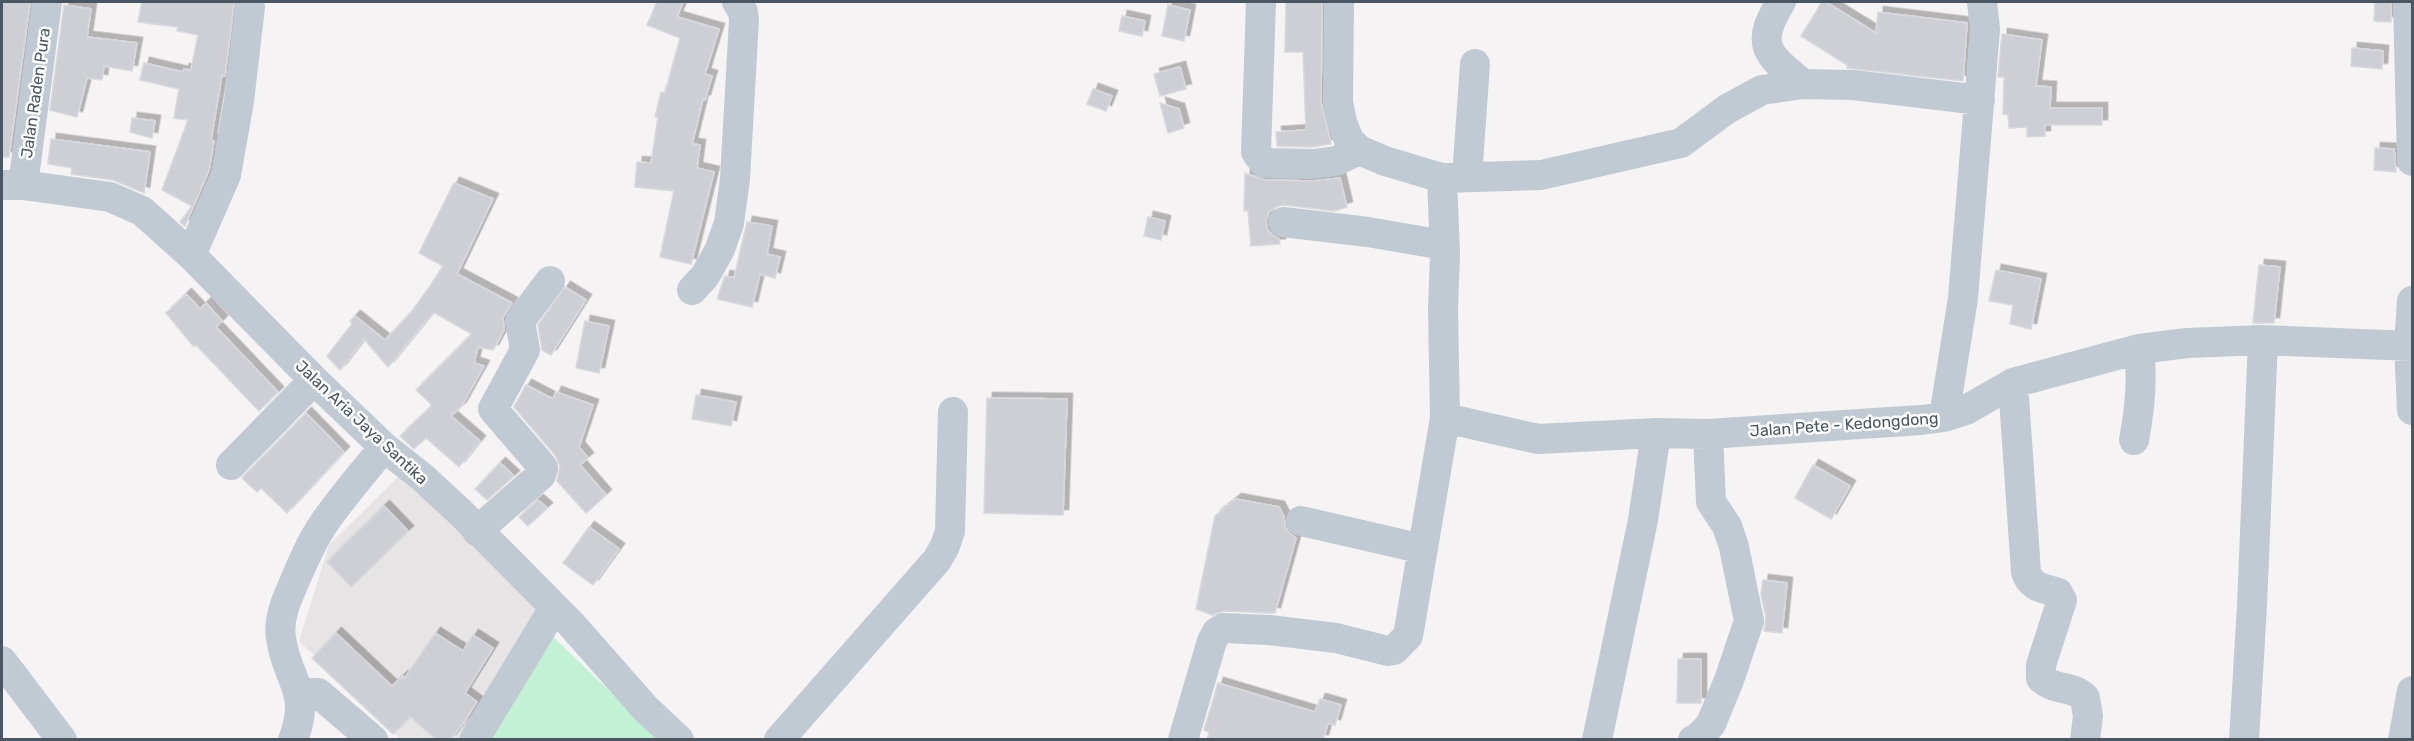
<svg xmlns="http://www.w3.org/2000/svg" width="2414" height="741" font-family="Rubik,sans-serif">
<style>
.education{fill:#e6e4e5}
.green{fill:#c3f1d5}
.building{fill:#cdcfd5;stroke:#d7d9de;stroke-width:1.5;filter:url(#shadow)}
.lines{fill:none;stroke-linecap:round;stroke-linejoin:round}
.minor{stroke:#c1cad2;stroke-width:30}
.labels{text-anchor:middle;stroke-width:5;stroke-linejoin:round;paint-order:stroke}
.street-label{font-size:16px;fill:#4a5661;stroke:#fff}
</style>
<defs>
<filter id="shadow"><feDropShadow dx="5.5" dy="-5.5" stdDeviation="0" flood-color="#0004"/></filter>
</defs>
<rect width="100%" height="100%" fill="#f5f3f3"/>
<path class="education" d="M406,469L544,604L457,739H400L299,641L329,545Z"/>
<path class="green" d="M542,626L659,739L467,740Z"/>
<path class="building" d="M2,2H30L9,157H2Z
M142,2H234L225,76L222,75L211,140L214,141L209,170L185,226L180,222L192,206L162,190L188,120L174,118L179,89L140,80L144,63L183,72L184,69L191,70L198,35L177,31L178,27L138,22Z
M657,2H683L677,17L719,29L705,74L712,76L705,100L703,99L692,144L700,145L697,168L714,172L691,264L660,257L674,191L635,187L637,162L651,163L658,117H655L661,92L665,93L680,38L647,25Z
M1286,2H1322L1321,102L1331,144L1312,147L1277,146L1276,132L1306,130L1303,52H1285Z
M1822,2H1826L1876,33L1878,12L1967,23L1963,81L1847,68V65L1801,36Z
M2375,2H2391V22L2374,21Z
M64,5L91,9L87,37L137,43L132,71L104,66L102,80L87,78L77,117L50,110Z
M1168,5L1190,10L1184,41L1162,36Z
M1122,16L1145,21L1142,36L1119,31Z
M2002,34L2042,40L2036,86L2051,87L2050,108H2102V125H2045V136L2027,137V127L2009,128L2008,115L2003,114L2004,77H1998Z
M2352,48L2383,51L2382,69L2351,66Z
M1180,67L1186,89L1160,96L1154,74Z
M1093,89L1112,96L1106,111L1087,104Z
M1160,103L1179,109L1184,128L1168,133Z
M132,118L155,121L152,138L130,132Z
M51,139L150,152L144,193L113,180L71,174L72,168L48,164Z
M2375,148L2394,149L2396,172L2374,170Z
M1245,173L1264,180L1313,181L1340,178L1347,207L1334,211L1285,205L1277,206L1269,212L1266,221L1267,229L1272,235L1279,239L1280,244L1251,246L1248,211H1244Z
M454,183L493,199L457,274L512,303L503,317L504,330L493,350L478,347L474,363L484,366L461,407L451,416L480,441L459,467L426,438L414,449L400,436L431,407V404L416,390L472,334L433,312L388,367L364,339L340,370L327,356L352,324L350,321L355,316L385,340L412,311L430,286L443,266L419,253Z
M1148,217L1165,221L1161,240L1144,236Z
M747,222L772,226L767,254L780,257L775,278L760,274L752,307L717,299L725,276L734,278Z
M2259,265L2280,267L2274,323H2253Z
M1996,270L2041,279L2031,329L2010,324L2013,305L1989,301Z
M565,287L586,300L551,355L542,350L538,325Z
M186,294L200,309L206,303L222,321L216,327L278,392L259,411L196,345L194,347L166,313Z
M585,321L609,326L599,373L576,368Z
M526,385L553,399L556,392L593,405L579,447L588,458L580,465L606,495L586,513L557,481L560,466L555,455L514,407Z
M696,395L736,402L731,426L692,419Z
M987,398L1067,399L1063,515L984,513Z
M306,413L344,452L287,513L261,488L257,492L242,478Z
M500,463L514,476L487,500L475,489Z
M1813,465L1850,486L1831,519L1795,498Z
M1236,499L1279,507L1284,517L1285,527L1289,533L1296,538L1275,613L1224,611L1212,615L1196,609L1215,516Z
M538,500L547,508L528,526L519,517Z
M384,506L408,531L351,587L327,562Z
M589,527L619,549L593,585L563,563Z
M1763,580L1787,583L1782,633L1764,631L1766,618L1761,594Z
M336,633L392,686L403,676L405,678L435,633L463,651L473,635L493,648L465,693L477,702L465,721L450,740H437L410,717L393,734L312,658Z
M1678,659H1701V703H1677Z
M1218,683L1315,712L1320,699L1341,705L1335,725L1328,723L1323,740H1207L1209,732L1204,730Z"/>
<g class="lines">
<path class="minor" d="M1261,2L1256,152L1264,163L1313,164L1336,161L1359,150
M1339,2L1338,102L1342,122L1349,140L1359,150L1385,161L1442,178L1541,175L1681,143L1727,109L1762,90L1803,84L1853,85L1980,100
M1781,2C1754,46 1767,54 1803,84
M2408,2L2412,161
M1467,177L1475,64
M2,185H23L110,197L142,211L191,255L314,380L384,447L422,477L461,513L571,624L645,708L679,740
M23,185L47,2
M1283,222L1368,232L1444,245
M191,255L226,175L239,101L250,7
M692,290L705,276L720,249L729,223L735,179L744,20L743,12L737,2
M2412,301L2409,346L2412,410
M2013,383L2026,572C2031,588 2044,588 2058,593L2062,600L2041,665V678C2053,691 2074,685 2085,698L2088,716L2085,740
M1944,417L1963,298L1985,29L1982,2
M1445,418L1538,439L1656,433L1708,434L1921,420L1944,417L1966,410L2013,383L2139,349L2187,343L2263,340L2412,346
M2134,440C2140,409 2143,381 2139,349
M231,465L314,380
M1301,521L1423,549
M477,531L541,475L543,468L541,465L493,409L525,350L520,321L550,281
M2,661L62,740
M300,693H318L373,740
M293,740C312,690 287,682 281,638C278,619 286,601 293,585C302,564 311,542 324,523C342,497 364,472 384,447
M474,740L554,608
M779,740L937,560L945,546L950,531L953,412
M1183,740L1212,641L1217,632L1223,628L1269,630L1336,638L1388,651L1394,650L1408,636L1445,418L1443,309L1445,254L1442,178
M1597,740L1643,520L1656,433
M1693,740L1697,739L1711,724L1729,680L1749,621L1734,547L1727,526L1711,502L1708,434
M2244,740L2252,606L2263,340
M2403,740L2412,691"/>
</g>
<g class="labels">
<g class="street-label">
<text transform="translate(35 93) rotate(-82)" y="6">Jalan Raden Pura</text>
<text transform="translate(362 422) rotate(43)" y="6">Jalan Aria Jaya Santika</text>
<text transform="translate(1844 424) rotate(-4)" y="6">Jalan Pete - Kedongdong</text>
</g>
</g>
<rect width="2414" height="741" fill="none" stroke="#4a5661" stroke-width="6"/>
</svg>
